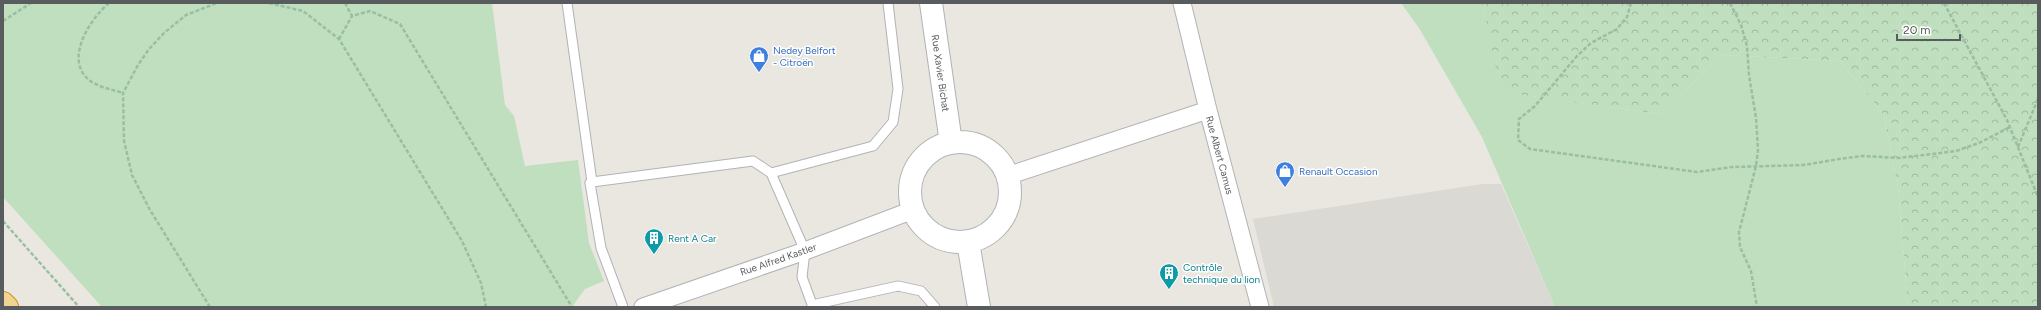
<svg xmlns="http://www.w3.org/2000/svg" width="2041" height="310" font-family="Figtree,sans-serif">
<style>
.industrial{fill:#dbd9d4}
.green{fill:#c0dfbf}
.forest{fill:url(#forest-crowns)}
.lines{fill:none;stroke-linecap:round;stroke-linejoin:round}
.service-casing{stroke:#b1b3b6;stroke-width:11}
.minor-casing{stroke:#b1b3b6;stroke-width:19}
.secondary-casing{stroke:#b0b3b6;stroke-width:24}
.motorway-casing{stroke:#d19119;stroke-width:24}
.path{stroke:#99bfa2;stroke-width:2.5;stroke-dasharray:4 2;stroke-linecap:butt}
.service{stroke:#fff;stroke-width:9}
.minor{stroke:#fff;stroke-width:17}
.secondary{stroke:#fff;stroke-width:22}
.motorway{stroke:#f0d491;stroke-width:22}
.labels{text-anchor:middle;stroke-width:3;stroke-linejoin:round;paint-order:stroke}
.shop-label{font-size:10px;fill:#366cbe;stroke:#fff;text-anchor:start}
.street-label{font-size:10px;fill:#595c5f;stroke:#fff}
.culture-label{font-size:10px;fill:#0d838f;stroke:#fff;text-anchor:start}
</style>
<defs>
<pattern id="forest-crowns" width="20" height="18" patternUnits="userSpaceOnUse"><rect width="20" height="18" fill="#c0dfbf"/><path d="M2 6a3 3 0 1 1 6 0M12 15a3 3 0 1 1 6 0" fill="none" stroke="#9fb89e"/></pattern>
</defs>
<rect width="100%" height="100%" fill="#eae7e0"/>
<path class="industrial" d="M1482,184H1501L1555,307H1274L1253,219Z"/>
<path class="green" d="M3,3H492L505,105L514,116L525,166L578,160L589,243L604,281L585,289L572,307H102L3,197Z
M1401,3H1482L1502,92L1660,114L1723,55L1840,61L1884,115L1898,188L1908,307H1555L1482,137L1419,28Z"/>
<path class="forest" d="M1482,3H2038V307H1908L1898,188L1884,115L1840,61L1723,55L1660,114L1501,92Z"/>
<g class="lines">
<defs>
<path id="service" d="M567,3L592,182L590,183L601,248L623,307
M771,173L805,251L802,277L813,307
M592,182L753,161L771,173L873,146L893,122L898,89L888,3
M812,305L898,286L921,291L935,307"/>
<path id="minor" d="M1182,3L1208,110L1260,307
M1007,176L1208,110
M643,307L805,251L913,210"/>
<path id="secondary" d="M931,3L951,143
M910 192a50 50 0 1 1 100 0a50 50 0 1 1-100 0Z
M968,242L979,307"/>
<path id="motorway" d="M3,303L7,307"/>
</defs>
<use href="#service" class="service-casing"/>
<use href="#minor" class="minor-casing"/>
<use href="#secondary" class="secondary-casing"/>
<use href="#motorway" class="motorway-casing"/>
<path class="path" d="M109,3C91,18 66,56 86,77C95,87 111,89 123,93
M269,3L303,11L339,39L462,241L481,283L486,307
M345,3L352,16L370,11L400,24L572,307
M1631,3L1627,17L1617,29L1591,43L1577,56L1535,106L1519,119L1518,140L1530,149L1697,172L1732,167L1804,165L1839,159L1863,156L1899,158L1956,151L1979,143L2010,127
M1730,3L1741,25L1747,46L1749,75L1756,118L1758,150L1756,166L1739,232L1740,247L1751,271L1757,307
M1944,3L2007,120L2038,197
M3,21L31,3
M339,39L352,16
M2018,147L2038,99
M3,221L79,307
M210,307L150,210L132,175L124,141L123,93L138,65L149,49L164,33L186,15L217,3"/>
<use href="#service" class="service"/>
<use href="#minor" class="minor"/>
<use href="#secondary" class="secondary"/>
<use href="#motorway" class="motorway"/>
</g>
<defs>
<symbol id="shop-pin" viewBox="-11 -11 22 30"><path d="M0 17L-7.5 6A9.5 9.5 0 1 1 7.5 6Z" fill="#3f7fe0" stroke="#fff"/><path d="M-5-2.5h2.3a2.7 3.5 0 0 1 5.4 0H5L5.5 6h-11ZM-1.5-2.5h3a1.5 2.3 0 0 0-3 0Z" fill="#fff"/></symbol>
<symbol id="building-pin" viewBox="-11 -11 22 30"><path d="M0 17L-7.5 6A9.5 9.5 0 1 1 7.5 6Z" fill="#0f9aa8" stroke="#fff"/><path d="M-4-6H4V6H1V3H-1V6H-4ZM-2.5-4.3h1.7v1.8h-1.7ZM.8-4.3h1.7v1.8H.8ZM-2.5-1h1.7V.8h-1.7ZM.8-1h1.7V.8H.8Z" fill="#fff"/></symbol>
</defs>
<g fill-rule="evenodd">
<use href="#shop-pin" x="748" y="45" width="22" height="30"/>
<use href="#shop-pin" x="1274" y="160" width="22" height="30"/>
<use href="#building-pin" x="643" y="227" width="22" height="30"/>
<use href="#building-pin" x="1158" y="262" width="22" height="30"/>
</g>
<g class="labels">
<g class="shop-label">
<text x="773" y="54">Nedey Belfort<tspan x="773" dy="12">- Citroën</tspan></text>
<text x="1299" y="175">Renault Occasion</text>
</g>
<g class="street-label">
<text transform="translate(941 73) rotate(82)" y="4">Rue Xavier Bichat</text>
<text transform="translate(1220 155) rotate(75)" y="4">Rue Albert Camus</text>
<text transform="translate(778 259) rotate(-19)" y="4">Rue Alfred Kastler</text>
</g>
<g class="culture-label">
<text x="668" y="242">Rent A Car</text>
<text x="1183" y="271">Contrôle<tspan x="1183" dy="12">technique du lion</tspan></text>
</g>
</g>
<rect width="2041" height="310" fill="none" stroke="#595c5f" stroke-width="8"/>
<path d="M1897 34v6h63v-6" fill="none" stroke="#595c5f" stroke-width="2"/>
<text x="1903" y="34" font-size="12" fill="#595c5f" stroke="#ffffff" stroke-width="3" paint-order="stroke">20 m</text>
</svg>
